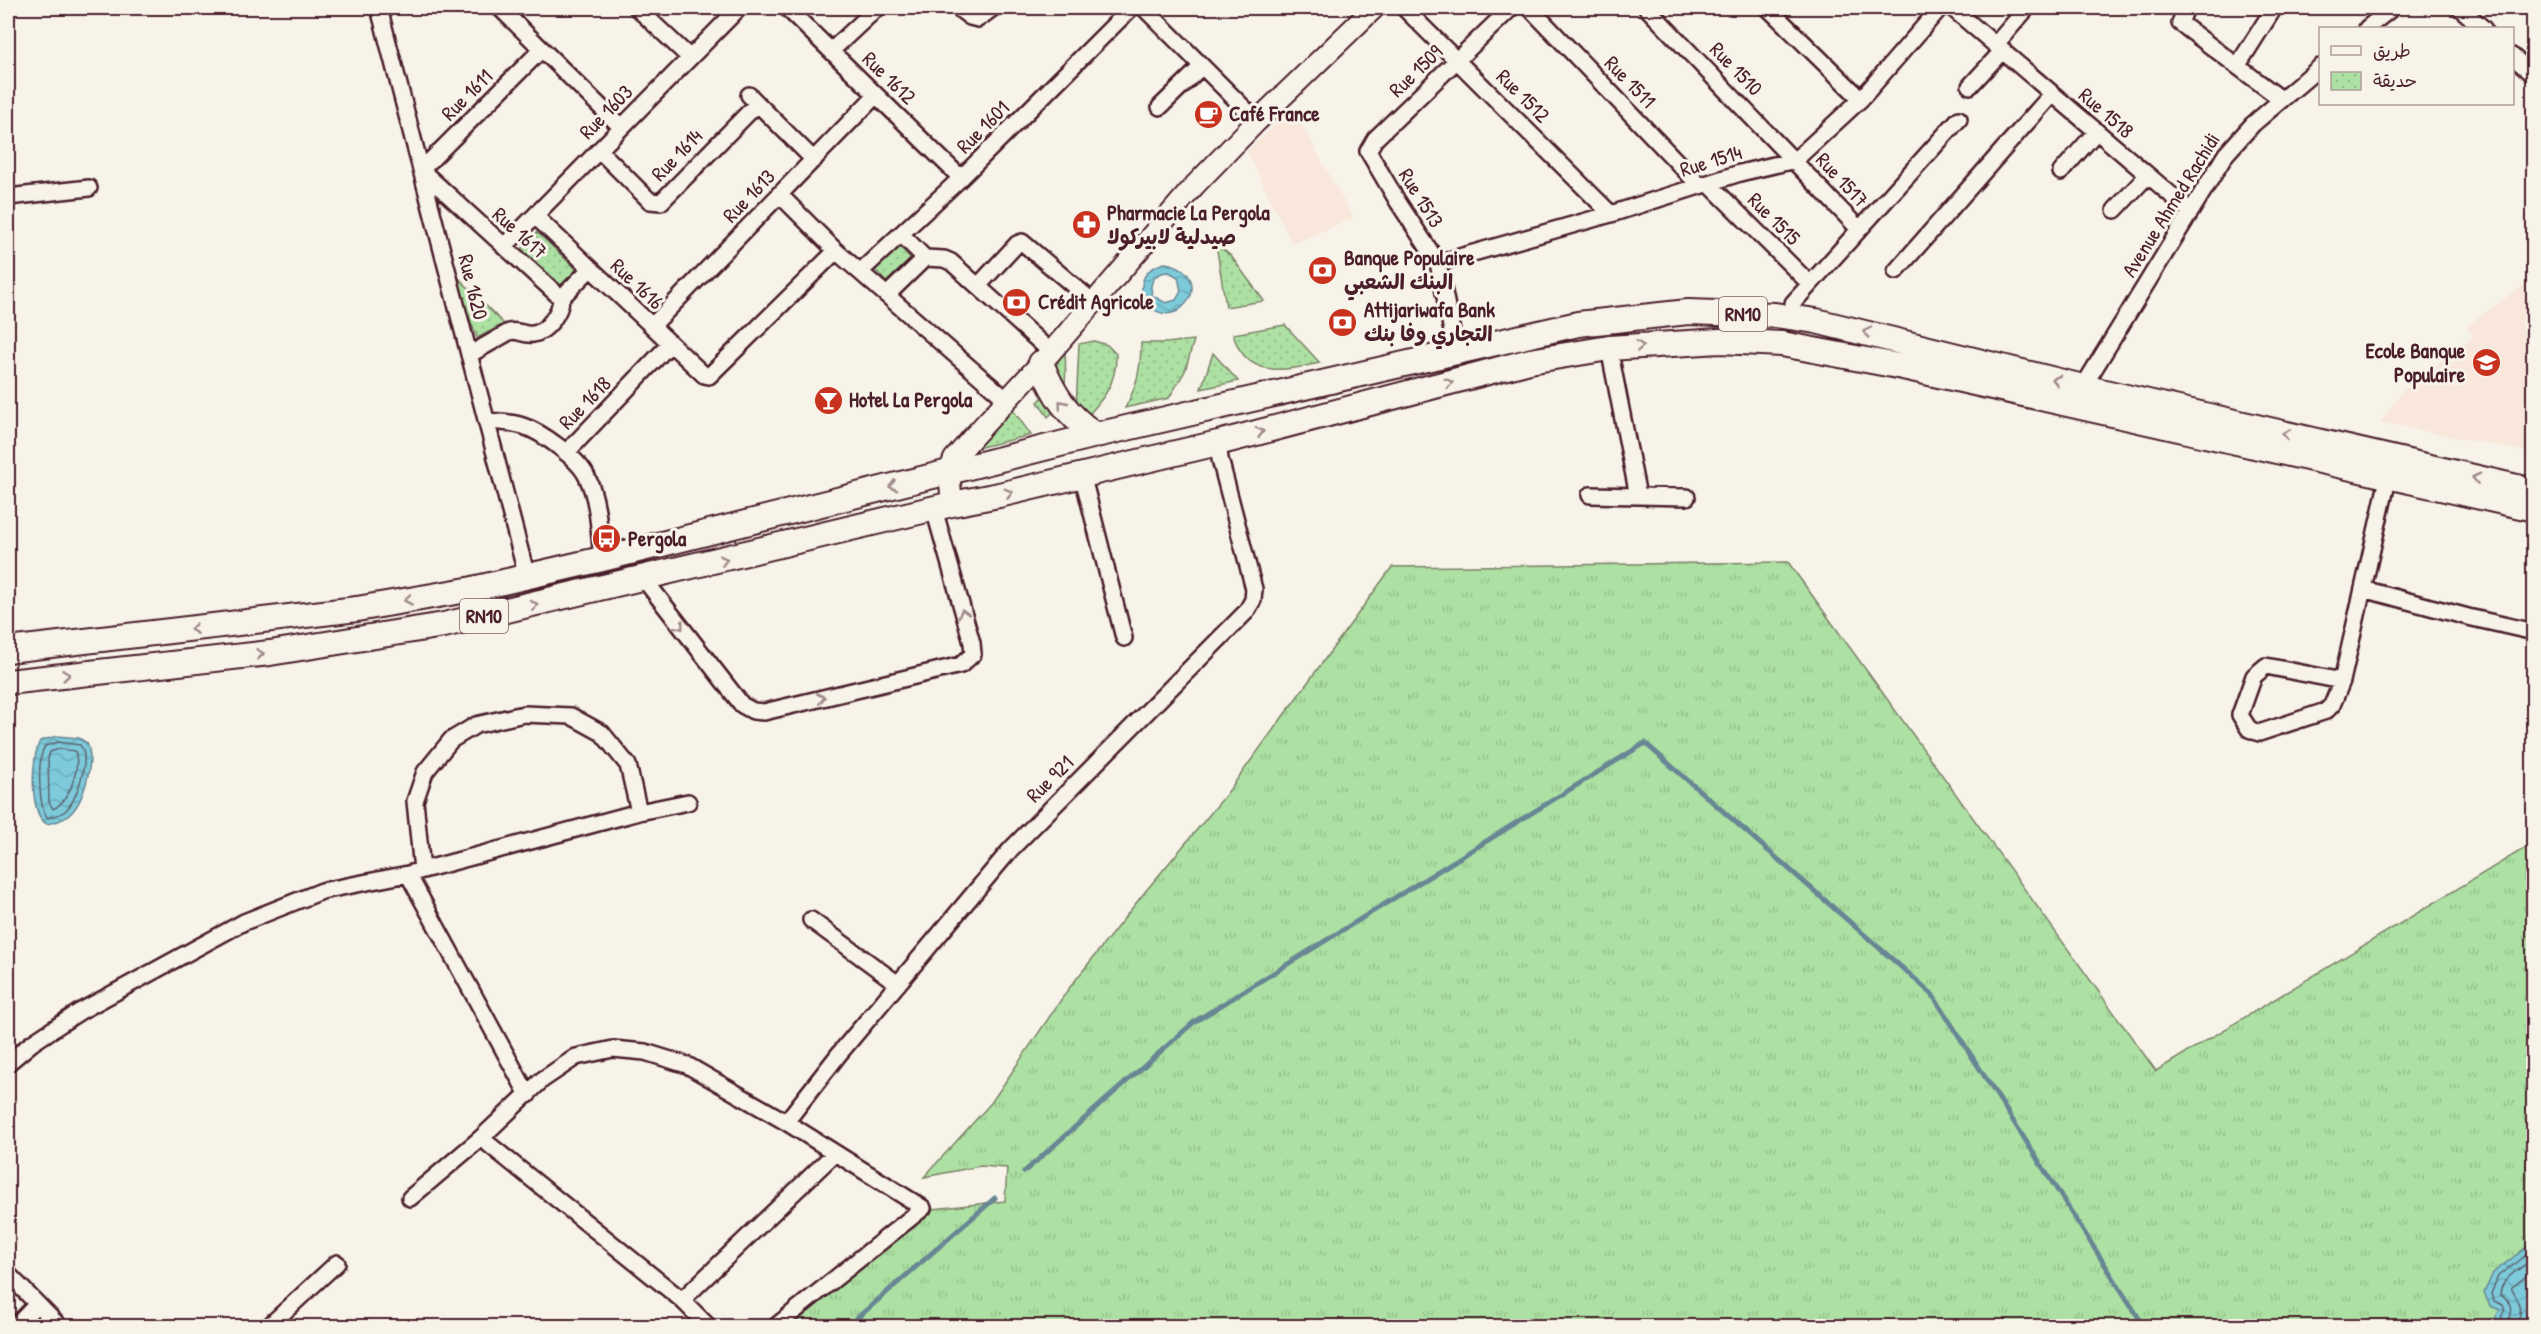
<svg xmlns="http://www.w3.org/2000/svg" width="2541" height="1334" font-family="'Patrick Hand','Playpen Sans Arabic',sans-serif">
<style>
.built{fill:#f8e7da}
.grass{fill:url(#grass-tufts);stroke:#7b8067;stroke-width:1.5}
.park{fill:url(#park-dots);stroke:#7b8067;stroke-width:1.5}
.water{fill:url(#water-waves);stroke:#688694;stroke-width:1.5;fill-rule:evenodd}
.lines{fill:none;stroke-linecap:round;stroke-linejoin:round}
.shore{stroke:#5e6371;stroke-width:1.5}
.stream{stroke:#688694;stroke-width:5}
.minor-casing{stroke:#4a1f2b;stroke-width:20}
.tertiary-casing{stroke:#4a1f2b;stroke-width:24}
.primary-casing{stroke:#4a1f2b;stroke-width:28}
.minor{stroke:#f7f3e8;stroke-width:15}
.tertiary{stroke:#f7f3e8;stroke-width:20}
.primary{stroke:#f7f3e8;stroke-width:24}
.oneway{stroke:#a0898a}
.labels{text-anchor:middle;stroke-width:6;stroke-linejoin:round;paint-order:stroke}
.shield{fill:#f7f3e8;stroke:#7e5f64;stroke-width:1.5}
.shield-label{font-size:20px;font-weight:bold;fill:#4a1f2b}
.street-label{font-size:21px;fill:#4a1f2b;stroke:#f7f3e8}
.poi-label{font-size:21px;font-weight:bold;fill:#4a1f2b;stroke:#f7f3e8;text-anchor:start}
</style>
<defs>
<pattern id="grass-tufts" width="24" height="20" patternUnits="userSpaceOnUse" patternTransform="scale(1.5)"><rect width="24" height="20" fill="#ace1a3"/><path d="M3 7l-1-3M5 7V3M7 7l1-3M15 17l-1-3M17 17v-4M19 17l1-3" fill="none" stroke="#96c18c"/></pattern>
<pattern id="park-dots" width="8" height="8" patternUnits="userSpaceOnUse" patternTransform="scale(1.5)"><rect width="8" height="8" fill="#ace1a3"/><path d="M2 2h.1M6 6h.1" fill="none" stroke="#96c18c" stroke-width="1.8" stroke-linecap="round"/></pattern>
<pattern id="water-waves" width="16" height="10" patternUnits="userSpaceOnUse" patternTransform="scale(1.5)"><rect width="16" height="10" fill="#7ccada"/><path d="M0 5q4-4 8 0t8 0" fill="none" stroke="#6dadbb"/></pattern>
</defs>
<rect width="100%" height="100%" fill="#f7f3e8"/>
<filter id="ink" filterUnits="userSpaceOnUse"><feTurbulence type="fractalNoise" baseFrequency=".0167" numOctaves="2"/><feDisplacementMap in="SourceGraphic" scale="12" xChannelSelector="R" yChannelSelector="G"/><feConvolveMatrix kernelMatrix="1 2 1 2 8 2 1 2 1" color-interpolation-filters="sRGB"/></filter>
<g filter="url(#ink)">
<path class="built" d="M1293,109L1353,218L1292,244L1247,151Z
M2533,278V453L2380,422L2403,391L2474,336L2466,327Z"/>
<path class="grass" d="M1788,562L2156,1071L2533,843V1326H777L871,1249L933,1209L1005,1201L1007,1168L980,1166L924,1177L991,1103L1067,991L1144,893L1225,796L1392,567Z"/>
<path class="park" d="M537,232L578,271L561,289L520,251Z
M896,243L911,259L886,282L872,266Z
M1216,244L1231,256L1264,301L1226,307Z
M452,271L504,324L477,338Z
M1285,325L1320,363C1283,371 1246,379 1233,334Z
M1194,340L1185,371L1169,398L1125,408C1137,386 1141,368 1141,343H1166Z
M1094,341L1107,345L1116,354C1117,385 1102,400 1082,422L1076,410L1079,344Z
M1065,344C1065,371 1071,398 1048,417L1038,402L1043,397Z
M1213,353L1238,381L1201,389Z
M1005,399L1031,435L952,454Z"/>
<path class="water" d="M1165,263C1182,265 1196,277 1191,295C1189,301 1184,306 1179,310C1148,328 1121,273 1165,263ZM1169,272L1178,277L1181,291L1176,300L1166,303L1153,296C1147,283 1155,272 1169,272Z
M57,736L79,738L87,743C95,762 84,802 69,815C63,821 55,822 47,824C29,815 31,757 40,741Z
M2533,1242V1326H2491L2500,1310L2490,1306L2484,1293L2493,1273Z"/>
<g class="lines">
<path class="shore" d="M58,742L80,745C91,758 77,801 65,811C60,815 54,816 48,818C38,808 37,758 45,746Z
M59,749L75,751C81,768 69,802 53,809L49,802L48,758L50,752Z
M2498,1326L2505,1311L2503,1305L2494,1301L2491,1294L2498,1276L2534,1249
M2506,1326C2513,1313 2516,1302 2500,1295C2500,1278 2521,1268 2534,1259
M2516,1326C2525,1309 2519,1302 2511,1288L2534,1270"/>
<path class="stream" d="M1024,1172L1194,1022L1645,743L1932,994L2144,1326
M848,1326L995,1198"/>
<defs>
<path id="minor" d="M379,8L527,577
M500,8L620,126
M637,8L689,57
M787,8L961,178
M958,8L970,17L978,19L993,8
M1144,8L1257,121
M1404,8L1611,214
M1530,8L1699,185
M1647,8L1859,229
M1768,8L1861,99
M1952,8L2190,211
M2186,8L2180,23L2281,99
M2460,8L2483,28
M2367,28L2392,8
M1996,44L2027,8
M831,51L877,8
M2512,56L2534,75
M2238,65L2274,8
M1970,86L2003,50
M749,95L814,160
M1160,107L1201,67
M599,150L650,201L661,202L757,104
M421,170L561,298
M421,170L542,49
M2061,172L2096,132
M1708,183L1810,284
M779,194L836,251L1007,400
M8,197L89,188
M2115,210L2147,176
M535,216L704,375L709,376L836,251
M901,234L925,258
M504,247L739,8
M1438,263L1611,214L1740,173L1795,160L1861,99L1940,8
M861,271L961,178L1131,8
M1896,271L2052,94
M978,286L1017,244L1022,242L1093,302
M887,295L925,258L944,259L951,262L1051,352
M561,298L590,269
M1793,303L1959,119
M652,326L876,95
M1609,348L1638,496
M1456,351L1438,263L1398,202L1368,151L1375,139L1511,8
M469,355L509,332C518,329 524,336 533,334C547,332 561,312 561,298
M2083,387L2226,154L2253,124L2320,67
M486,421C498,422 511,422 523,426C542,432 579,459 587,477C599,501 599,532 602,559
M566,453L670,344
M1082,474L1124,638
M1590,495L1687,497
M644,579L742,705L753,711L764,712L961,665L973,654L972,643L934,509
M2363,589L2468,617L2534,632
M2342,681L2266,666L2254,676L2240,715L2249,729L2259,733L2326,711L2332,705L2342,681L2390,470
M422,870L415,801L425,772L451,740L476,725L524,714L571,716L602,733L628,765L639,812
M408,874L528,1095
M811,920L898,984
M8,1063L32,1043L79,1012L244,922L322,891L408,874L639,812L688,802
M786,1122L839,1054L1011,849L1246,612L1253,600L1254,589L1220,459L1218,443
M481,1138L682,1300
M410,1198L481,1138L542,1080L576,1057L613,1049L645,1052L687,1065L786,1122L923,1208L776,1326
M8,1274L59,1326
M16,1326L37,1304
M269,1326L337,1263
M708,1326L682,1300L835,1153"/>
<path id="tertiary" d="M952,504L949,472L954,459L972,438L1051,352L1195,185L1257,121L1374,8"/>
<path id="primary" d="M1041,363C1054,396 1067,415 1096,435
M8,650L357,609L473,589L602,559L1096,435L1578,324L1688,312L1775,315L1816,321L2083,387L2534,491
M8,682L270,653L444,625L952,504L999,495L1218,443L1530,361L1609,348L1720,341L1782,344L1903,367L2534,509"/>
</defs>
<use href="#minor" class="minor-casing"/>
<use href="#tertiary" class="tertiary-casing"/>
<use href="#primary" class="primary-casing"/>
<use href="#minor" class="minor"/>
<use href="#tertiary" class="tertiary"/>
<use href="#primary" class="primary"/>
</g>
<defs><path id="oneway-chevron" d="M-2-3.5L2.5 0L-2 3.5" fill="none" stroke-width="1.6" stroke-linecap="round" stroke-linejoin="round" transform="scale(1.5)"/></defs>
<g class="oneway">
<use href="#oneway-chevron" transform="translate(1867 332) rotate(-168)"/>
<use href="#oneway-chevron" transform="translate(1640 346) rotate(-3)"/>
<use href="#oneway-chevron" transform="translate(2056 380) rotate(-166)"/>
<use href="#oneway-chevron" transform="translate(1449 383) rotate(-15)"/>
<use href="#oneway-chevron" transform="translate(1062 404) rotate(-129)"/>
<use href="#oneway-chevron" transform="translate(1260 432) rotate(-15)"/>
<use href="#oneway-chevron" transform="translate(2286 434) rotate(-167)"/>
<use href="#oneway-chevron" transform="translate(2476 478) rotate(-167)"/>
<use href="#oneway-chevron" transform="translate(893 486) rotate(166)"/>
<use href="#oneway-chevron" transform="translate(1009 493) rotate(-15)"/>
<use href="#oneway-chevron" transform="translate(724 560) rotate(-14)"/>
<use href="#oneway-chevron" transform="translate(408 600) rotate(170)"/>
<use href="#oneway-chevron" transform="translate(534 605) rotate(-13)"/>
<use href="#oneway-chevron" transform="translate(963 613) rotate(-106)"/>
<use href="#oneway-chevron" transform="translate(680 626) rotate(52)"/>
<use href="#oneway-chevron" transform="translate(194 629) rotate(173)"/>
<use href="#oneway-chevron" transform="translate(260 654) rotate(-6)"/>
<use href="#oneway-chevron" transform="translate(66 675) rotate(-7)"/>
<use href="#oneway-chevron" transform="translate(821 698) rotate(-13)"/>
</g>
</g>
<defs>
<symbol id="cafe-disc" viewBox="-11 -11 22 22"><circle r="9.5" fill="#c8321e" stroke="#f7f3e8"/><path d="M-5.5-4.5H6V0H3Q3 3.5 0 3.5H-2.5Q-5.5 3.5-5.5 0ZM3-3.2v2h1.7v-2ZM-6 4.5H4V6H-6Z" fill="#fff"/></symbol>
<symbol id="pharmacy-disc" viewBox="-11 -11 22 22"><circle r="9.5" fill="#c8321e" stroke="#f7f3e8"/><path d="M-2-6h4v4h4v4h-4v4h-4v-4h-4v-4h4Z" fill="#fff"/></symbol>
<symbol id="bank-disc" viewBox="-11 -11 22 22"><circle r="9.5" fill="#c8321e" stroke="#f7f3e8"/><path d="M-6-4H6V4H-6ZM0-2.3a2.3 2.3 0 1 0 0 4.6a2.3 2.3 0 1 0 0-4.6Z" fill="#fff"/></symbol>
<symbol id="school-disc" viewBox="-11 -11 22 22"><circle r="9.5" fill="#c8321e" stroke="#f7f3e8"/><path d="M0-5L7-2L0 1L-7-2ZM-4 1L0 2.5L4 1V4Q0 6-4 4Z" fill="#fff"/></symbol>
<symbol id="bar-disc" viewBox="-11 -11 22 22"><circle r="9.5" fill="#c8321e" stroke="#f7f3e8"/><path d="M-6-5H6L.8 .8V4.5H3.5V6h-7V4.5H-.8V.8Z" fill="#fff"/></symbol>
<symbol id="bus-disc" viewBox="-11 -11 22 22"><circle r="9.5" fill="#c8321e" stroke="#f7f3e8"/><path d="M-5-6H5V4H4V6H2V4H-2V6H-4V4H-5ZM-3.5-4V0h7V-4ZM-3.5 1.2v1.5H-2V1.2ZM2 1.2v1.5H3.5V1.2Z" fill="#fff"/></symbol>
</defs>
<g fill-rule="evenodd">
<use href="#cafe-disc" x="1192" y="98" width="33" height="33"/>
<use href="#pharmacy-disc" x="1070" y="208" width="33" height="33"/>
<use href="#bank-disc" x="1306" y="254" width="33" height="33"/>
<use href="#bank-disc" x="1000" y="286" width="33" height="33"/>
<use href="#bank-disc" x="1326" y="306" width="33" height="33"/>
<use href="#school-disc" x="2470" y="346" width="33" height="33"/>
<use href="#bar-disc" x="812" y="384" width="33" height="33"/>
<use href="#bus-disc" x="590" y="522" width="33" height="33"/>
</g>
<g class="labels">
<g class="shield">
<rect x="1719" y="297" width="48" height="34" rx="4.5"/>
<rect x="460" y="599" width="48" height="34" rx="4.5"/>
</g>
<g class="shield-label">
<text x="1743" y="321">RN10</text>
<text x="484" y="623">RN10</text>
</g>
<g class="street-label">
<text transform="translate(1736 69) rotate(46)" y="7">Rue 1510</text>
<text transform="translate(1416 71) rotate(-44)" y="7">Rue 1509</text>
<text transform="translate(889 78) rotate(44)" y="7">Rue 1612</text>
<text transform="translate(1630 82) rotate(46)" y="7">Rue 1511</text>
<text transform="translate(467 95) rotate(-45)" y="7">Rue 1611</text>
<text transform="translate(1523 96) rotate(45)" y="7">Rue 1512</text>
<text transform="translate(606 112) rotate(-46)" y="7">Rue 1603</text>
<text transform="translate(2106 113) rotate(41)" y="7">Rue 1518</text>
<text transform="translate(983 127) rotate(-45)" y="7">Rue 1601</text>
<text transform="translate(677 155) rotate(-46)" y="7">Rue 1614</text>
<text transform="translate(1711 161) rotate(-17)" y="7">Rue 1514</text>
<text transform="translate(1842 180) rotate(47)" y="7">Rue 1517</text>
<text transform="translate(749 196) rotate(-46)" y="7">Rue 1613</text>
<text transform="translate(1421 198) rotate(58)" y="7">Rue 1513</text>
<text transform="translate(2171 205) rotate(-58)" y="7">Avenue Ahmed Rachidi</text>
<text transform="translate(1774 219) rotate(45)" y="7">Rue 1515</text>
<text transform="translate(520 233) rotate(42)" y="7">Rue 1617</text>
<text transform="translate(637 284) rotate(43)" y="7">Rue 1616</text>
<text transform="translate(473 287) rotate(76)" y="7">Rue 1620</text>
<text transform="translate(585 403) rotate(-46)" y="7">Rue 1618</text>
<text transform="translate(1050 779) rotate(-45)" y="7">Rue 921</text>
</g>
<g class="poi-label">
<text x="1229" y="121">Café France</text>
<text x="1107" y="220">Pharmacie La Pergola<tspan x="1107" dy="24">صيدلية لابيركولا</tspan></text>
<text x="1344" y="265">Banque Populaire<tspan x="1344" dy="24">البنك الشعبي</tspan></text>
<text x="1038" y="309">Crédit Agricole</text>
<text x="1364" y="317">Attijariwafa Bank<tspan x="1364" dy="24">التجاري وفا بنك</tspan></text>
<text x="2465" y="358" text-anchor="end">Ecole Banque<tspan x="2465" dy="24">Populaire</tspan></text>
<text x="849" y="407">Hotel La Pergola</text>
<text x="628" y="546">Pergola</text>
</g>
</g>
<rect width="2541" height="1334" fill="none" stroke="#f7f3e8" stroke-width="30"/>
<rect x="15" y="15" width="2511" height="1304" fill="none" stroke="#4a1f2b" stroke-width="2" filter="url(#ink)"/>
<rect x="2319" y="27" width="195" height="78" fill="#f7f3e8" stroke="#b29e9c" stroke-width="1.5"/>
<rect x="2331" y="46" width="30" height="9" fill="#f7f3e8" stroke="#b29e9c" stroke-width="1.5"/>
<text x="2373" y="57" font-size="18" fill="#4a1f2b">طريق</text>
<rect x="2331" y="72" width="30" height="18" fill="url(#park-dots)" stroke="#b29e9c" stroke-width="1.5"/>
<text x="2373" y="87" font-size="18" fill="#4a1f2b">حديقة</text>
</svg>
